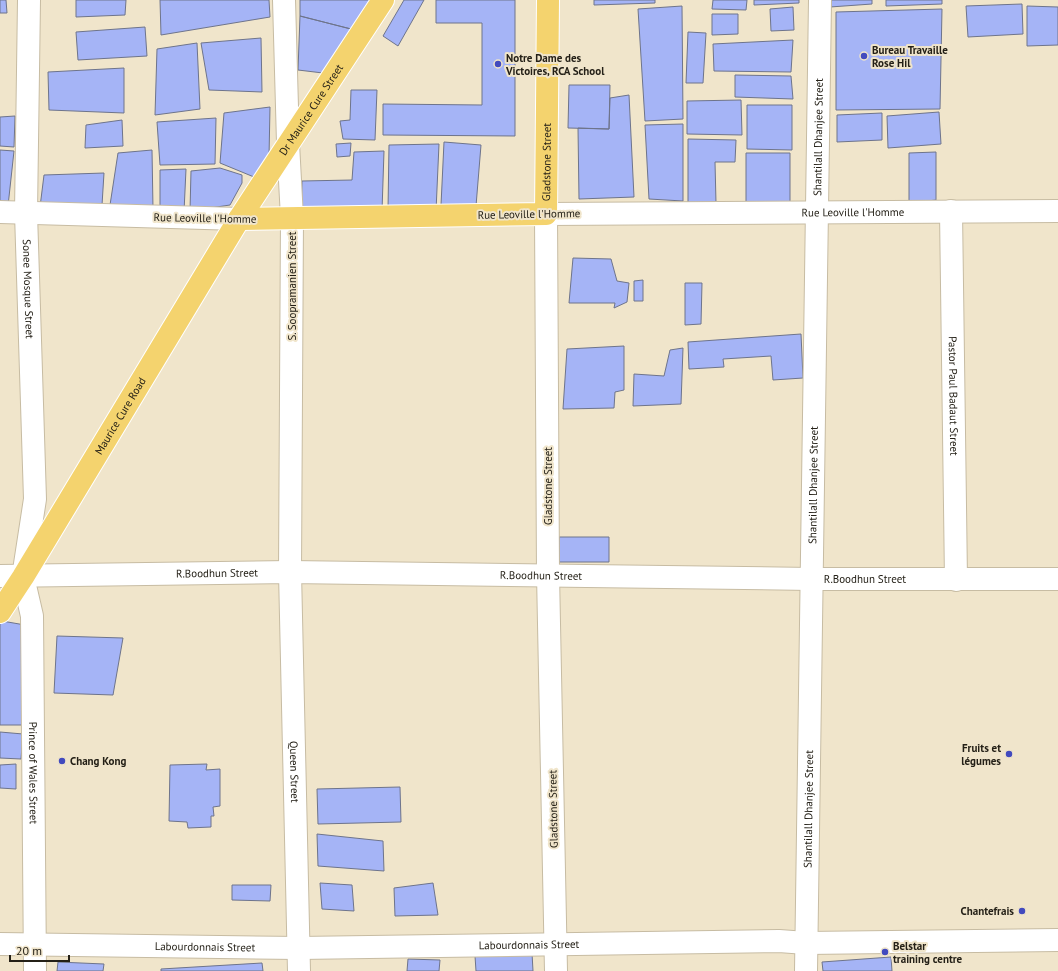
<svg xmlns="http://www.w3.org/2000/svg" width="1058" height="971" font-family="'PT Sans',sans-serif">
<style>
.building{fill:#a5b4f6;stroke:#6e748b}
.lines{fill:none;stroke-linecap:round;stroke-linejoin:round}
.minor-casing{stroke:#c7bca3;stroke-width:24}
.major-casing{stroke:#fff;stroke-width:24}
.minor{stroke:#fff;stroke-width:22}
.major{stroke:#f4d36e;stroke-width:22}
.poi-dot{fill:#424abe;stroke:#f0e5cb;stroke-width:1.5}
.labels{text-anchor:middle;stroke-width:4;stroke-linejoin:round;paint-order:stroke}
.poi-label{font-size:11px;font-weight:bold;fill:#242017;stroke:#f0e5cb;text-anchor:start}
.street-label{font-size:11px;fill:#242017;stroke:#f0e5cb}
</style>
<rect width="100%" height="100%" fill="#f0e5cb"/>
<path class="building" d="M0,0H6L7,13H0Z
M76,0H126L125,15L76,17Z
M160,0H269L270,17L161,35Z
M300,0H371L351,29L300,16Z
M404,0H424L398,46L383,36Z
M436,0H515V136L383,135V104L482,105V23H436Z
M594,0H655V3L594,5Z
M713,0H747L746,10L712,9Z
M754,0H799V3L754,5Z
M830,0H872V4L830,7Z
M886,0H942V4L886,6Z
M1022,4L1023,34L968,37L966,6Z
M682,6L683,119L645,121L638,9Z
M1027,6L1058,7V45L1027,46Z
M793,7L794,30L771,31L770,9Z
M942,9L940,109L836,110V12Z
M712,14H738V34L712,35Z
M300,16L351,29L323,73L298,70Z
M145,27L147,56L78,60L76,32Z
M688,32L706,33L703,83H686Z
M261,38L262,92L209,90L201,43Z
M793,40L791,72L714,71L713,44Z
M197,43L200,109L155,115L157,49Z
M124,68V113L49,110L48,72Z
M735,75L791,76L793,99L735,97Z
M569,85H610L609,129L568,128Z
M351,90H377L375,140L343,139L340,121L350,120Z
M629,95L634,197L579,199L578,128L609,129L610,98Z
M741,100L742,135L687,134V101Z
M747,105H792V150L747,149Z
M270,107L269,157L254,177L220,163L224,113Z
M939,112L941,144L888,148L887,116Z
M882,113V140L837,142V115Z
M15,116L14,147L0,146V117Z
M216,118L215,164L160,165L157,122Z
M122,120L123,146L85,148L86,125Z
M683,124V201L649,199L645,125Z
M688,139L736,140L735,162H715L716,203H688Z
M444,142L481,145L476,206L441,205Z
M351,143L350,156L337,157L336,144Z
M439,144L436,211L388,210L389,145Z
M0,150L14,151L8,206H0Z
M152,150L153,209L110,205L118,153Z
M384,151L382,211L301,215L302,181L352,180L354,152Z
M936,152V200L909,203V153Z
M746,153H790V203H746Z
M220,168L242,175V183L230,205L190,211L191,171Z
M186,169L184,212L160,211V170Z
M104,173L102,205L40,207L44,175Z
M573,258L611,259L617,281L629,283L627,302L614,308L615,303H569Z
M643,280V301H634V281Z
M685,283H702L701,324L685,325Z
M801,334L803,378L773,380L771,356L723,359L724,367L689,369L688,342Z
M624,346V390L615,392L614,408L563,409L567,349Z
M683,348L681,404L633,406L634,374L664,376L670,350Z
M559,537H609V562H559Z
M2,621L25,625L24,725H0V624Z
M57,636L123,638L113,695L54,693Z
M0,732L23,734L21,759L0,758Z
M16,764V789L0,788V765Z
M207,764L206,770L220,769V806L213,807L214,816H211V827L188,828L187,822L169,821L170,765Z
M400,787L401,822L318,824L317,789Z
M317,834L383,841L384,871L318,866Z
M320,883L352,885L354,911L322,909Z
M433,883L438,915L395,916L394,888Z
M232,885H271L270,901L232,900Z
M532,953L533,971H476L475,956Z
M891,957L892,971H823L822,962Z
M408,959L440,960L439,971H407Z
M58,962L104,964L103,971H57Z
M262,963L263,971H161V969Z"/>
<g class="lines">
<defs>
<g id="minor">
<path id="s1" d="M29,0L26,213L35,499L23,577L32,616L35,971"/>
<path id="s2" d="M284,0L288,143L292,218L290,572L299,971"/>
<path id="s3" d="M951,211L956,580"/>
<path d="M0,212L239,219"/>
<path id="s4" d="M0,576L290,572L811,579H1058"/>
<path id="s5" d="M0,944L299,948L779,941L806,943L1058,940"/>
<path id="s6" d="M556,971L548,574L546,214L1058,211"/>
<path id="s7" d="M806,971L820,0"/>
</g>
<g id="major">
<path id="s8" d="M239,219L546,214L548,0"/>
<path id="s9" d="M0,612L23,577L239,219L383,0"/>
</g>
</defs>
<use href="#minor" class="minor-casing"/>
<use href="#major" class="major-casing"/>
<use href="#minor" class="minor"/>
<use href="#major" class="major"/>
</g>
<g class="poi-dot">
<circle cx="864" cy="56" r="4"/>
<circle cx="498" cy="64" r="4"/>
<circle cx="1009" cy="754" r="4"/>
<circle cx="62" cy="761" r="4"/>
<circle cx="1022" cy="911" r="4"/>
<circle cx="885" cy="952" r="4"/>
</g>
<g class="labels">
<g class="poi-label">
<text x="872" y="54">Bureau Travaille<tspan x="872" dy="13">Rose Hil</tspan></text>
<text x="506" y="62">Notre Dame des<tspan x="506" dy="13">Victoires, RCA School</tspan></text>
<text x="1001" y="752" text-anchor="end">Fruits et<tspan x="1001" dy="13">légumes</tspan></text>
<text x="70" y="765">Chang Kong</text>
<text x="1014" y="915" text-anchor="end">Chantefrais</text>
<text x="893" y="950">Belstar<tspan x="893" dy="13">training centre</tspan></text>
</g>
<g class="street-label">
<text dy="4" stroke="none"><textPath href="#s9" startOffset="591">Dr Maurice Cure Street</textPath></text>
<text dy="4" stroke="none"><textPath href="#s7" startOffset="834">Shantilall Dhanjee Street</textPath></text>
<text dy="4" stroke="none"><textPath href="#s8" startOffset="359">Gladstone Street</textPath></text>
<text dy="4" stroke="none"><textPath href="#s6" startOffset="1064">Rue Leoville l'Homme</textPath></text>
<text transform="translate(529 214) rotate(-1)" y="4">Rue Leoville l'Homme</text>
<text transform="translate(205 218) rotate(1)" y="4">Rue Leoville l'Homme</text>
<text transform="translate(292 286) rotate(-90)" y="4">S. Soopramanien Street</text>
<text dy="4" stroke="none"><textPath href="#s1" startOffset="289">Sonee Mosque Street</textPath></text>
<text dy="4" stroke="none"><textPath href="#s3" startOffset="185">Pastor Paul Badaut Street</textPath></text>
<text dy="4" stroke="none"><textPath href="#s9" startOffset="230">Maurice Cure Road</textPath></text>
<text dy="4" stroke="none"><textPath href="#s7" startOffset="486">Shantilall Dhanjee Street</textPath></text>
<text transform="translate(548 486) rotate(-90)" y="4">Gladstone Street</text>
<text dy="4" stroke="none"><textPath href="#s4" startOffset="217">R.Boodhun Street</textPath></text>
<text dy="4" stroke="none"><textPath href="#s4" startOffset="541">R.Boodhun Street</textPath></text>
<text dy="4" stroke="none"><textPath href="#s4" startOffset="865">R.Boodhun Street</textPath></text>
<text dy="4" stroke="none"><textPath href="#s2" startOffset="772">Queen Street</textPath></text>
<text dy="4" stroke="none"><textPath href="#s1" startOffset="775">Prince of Wales Street</textPath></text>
<text transform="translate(553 809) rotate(-91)" y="4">Gladstone Street</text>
<text dy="4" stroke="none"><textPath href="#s7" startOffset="162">Shantilall Dhanjee Street</textPath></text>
<text dy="4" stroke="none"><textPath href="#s5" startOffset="529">Labourdonnais Street</textPath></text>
<text dy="4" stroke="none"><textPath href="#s5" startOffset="205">Labourdonnais Street</textPath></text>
</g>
</g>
<path d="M10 955v6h59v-6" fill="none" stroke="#242017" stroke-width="2"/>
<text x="16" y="955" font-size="12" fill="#242017" stroke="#f0e5cb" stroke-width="3" paint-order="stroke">20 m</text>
</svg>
